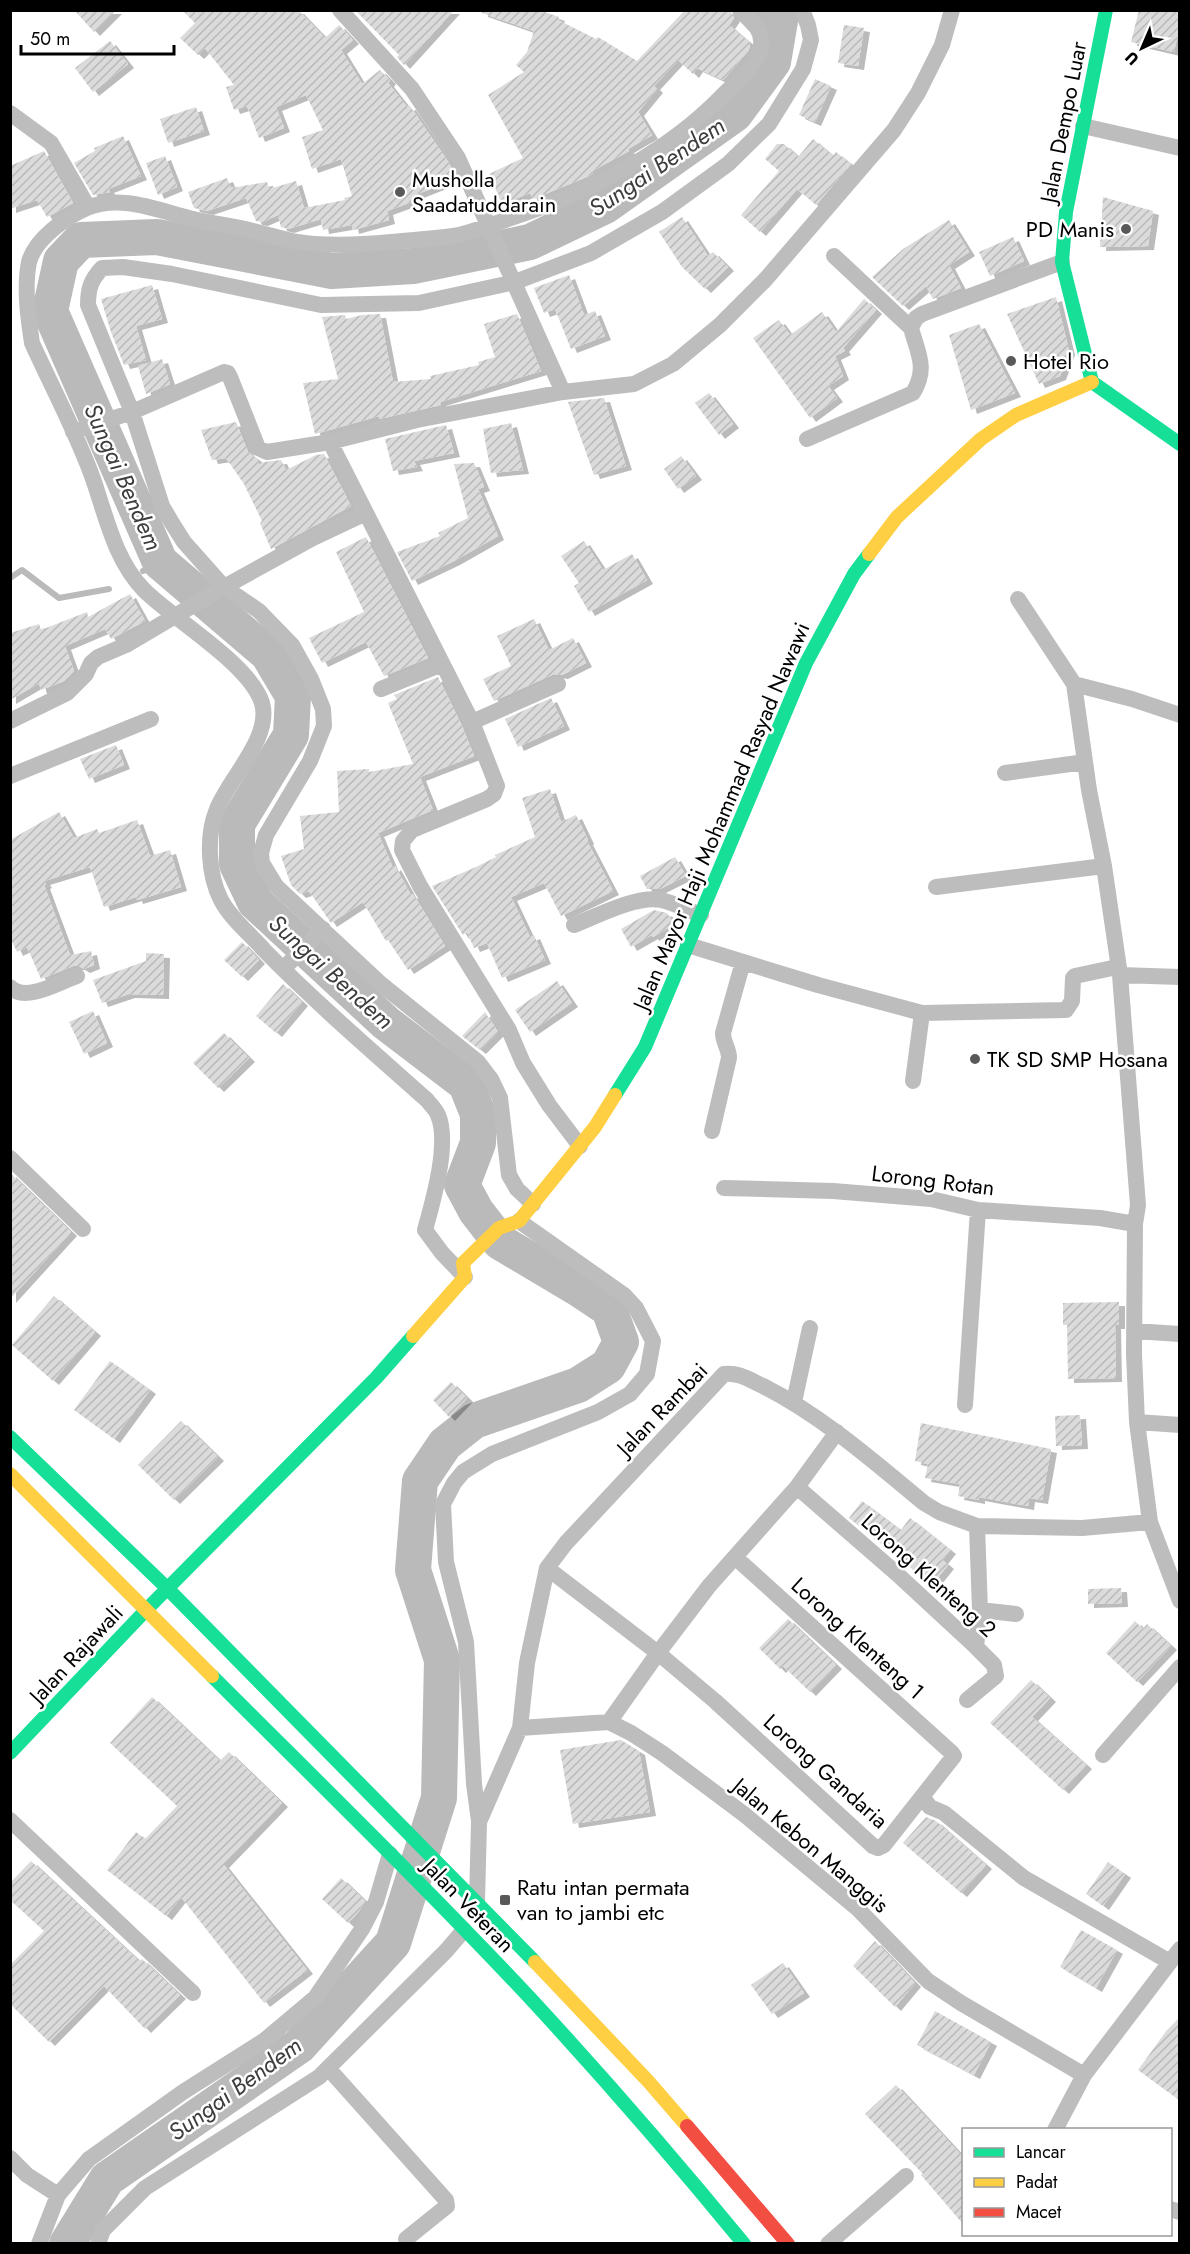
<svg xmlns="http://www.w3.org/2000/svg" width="1190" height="2254" font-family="Jost,sans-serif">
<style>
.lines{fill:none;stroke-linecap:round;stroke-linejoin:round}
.stream{stroke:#bababa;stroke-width:6}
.river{stroke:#bababa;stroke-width:36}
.building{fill:url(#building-hatch);filter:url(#shadow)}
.street{stroke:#bdbdbd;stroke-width:16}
.fast{stroke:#16e098;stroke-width:14}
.slow{stroke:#ffcf43;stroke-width:14}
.jam{stroke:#f24e42;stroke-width:14}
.poi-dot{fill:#595959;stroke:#fff;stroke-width:2}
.labels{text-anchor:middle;stroke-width:5;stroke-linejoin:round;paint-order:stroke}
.street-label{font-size:22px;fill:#000;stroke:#fff}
.poi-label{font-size:22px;fill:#000;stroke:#fff;text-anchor:start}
.water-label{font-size:24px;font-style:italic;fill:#3d3d3d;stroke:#fff}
</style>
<defs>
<pattern id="building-hatch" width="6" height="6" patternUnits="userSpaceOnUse" patternTransform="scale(1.5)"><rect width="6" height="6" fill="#dbdbdb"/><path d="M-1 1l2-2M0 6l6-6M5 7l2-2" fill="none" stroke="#bababa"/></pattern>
<filter id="shadow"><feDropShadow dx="6" dy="4" stdDeviation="0" flood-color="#0004"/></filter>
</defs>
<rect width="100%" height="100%" fill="#fff"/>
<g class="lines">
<path class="stream" d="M143,571L160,562
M10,578L22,570L59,598L109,589"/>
<path class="river" d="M67,2244L107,2179L299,2046L393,1943L439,1798L442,1660L413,1570L420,1481L445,1444L474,1421L578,1385L608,1366L621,1342L609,1309L579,1289L500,1242L476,1211L462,1185L478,1143V1114L466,1084L386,1023L255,902L237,864V824L291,735L293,696L268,654L160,562L50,311L61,261L81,240L157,237L332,271L413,266L530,242L605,206L735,114L773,62L780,21L770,10"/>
</g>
<path class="building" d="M74,10H116L94,32Z
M182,10H298L325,38L339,25L353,40L341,50L362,84L380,70L390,80L388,83L407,107L410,106L449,163L456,179L415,195L417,200L387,211L389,220L353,230L352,225L323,230L321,219L288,229L281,227L278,215L262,222L256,221L246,198L207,211L194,208L188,192L227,178L231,188L267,182L269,189L296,181L304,208L345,200L344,198L352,196L341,159L312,169L302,137L323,130L306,95L276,107L284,128L259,138L247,106L234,110L226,87L234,85L205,48L198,55L180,38L195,23Z
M355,10H454L404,65L397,57L399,55Z
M482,10H539L559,17L558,20L596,39L598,37L637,61L685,10H730L734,18L729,25L750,43V46L748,51L723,80L697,68L693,74L678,60L654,86L657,89L638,112L652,135L628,149L629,151L592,171L593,173L589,176L533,199L530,193L502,204L489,174L523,158L488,95L524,72L516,65L527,52L534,31L482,13Z
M1139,10H1179V28L1174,52L1131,42Z
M844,25L864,28L858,66L838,63Z
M110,41L128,64L93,92L75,68Z
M815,79L831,86L815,122L799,115Z
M196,107L204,131L168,143L160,119Z
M123,136L141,176L108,189L110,192L93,195L74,163L95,151L94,148Z
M813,139L833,156L836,152L851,164L816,205L797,189L760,232L741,215L779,171L765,159L777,144H784L798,157Z
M44,151L73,203L47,217L37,200L10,209V166Z
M165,156L177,187L158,195L146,163Z
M1103,197L1153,211L1148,246L1100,247Z
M682,217L708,256L713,252L728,267L705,289L682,267L659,232Z
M949,220L969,252L949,265L961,288L933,299L926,286L903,306L872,277L903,249Z
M1013,237L1024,261L990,276L979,252Z
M569,275L584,315L595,311L605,336L571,349L555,309L544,313L534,288Z
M152,285L162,319L136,326L146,360L124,365L111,332L101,299Z
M1056,297L1069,351L1060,376L1039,384L1007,314Z
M864,299L876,310L843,348L845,351L835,356L843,376L828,386L837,398L810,418L753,338L779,320L790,335L822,312L836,332Z
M380,314L393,382L431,379L430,376L479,365L478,362L495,357L484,324L517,314L541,371L440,402L441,405L379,419V416L315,434L303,383L338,379L322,317L345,315L346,319L362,315Z
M979,324L1015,393L971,410L949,335Z
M162,359L170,384L146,394L138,366Z
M709,393L733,424L719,435L695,403Z
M604,398L626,466L594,475L568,402Z
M236,422L248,452L257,459L259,465L264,462L281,460L286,470L316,455L324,454L351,506L271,549L260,523L262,521L244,484L226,458L212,460L201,430Z
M511,423L523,470L491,473L483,429Z
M446,425L454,453L414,461L417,467L393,471L385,439Z
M681,456L696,476L678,489L664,469Z
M474,463L484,487L478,489L498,536L454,561L412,581L397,552L440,536L438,533L468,518L454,464Z
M366,537L428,658L384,676L366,642L322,663L309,638L364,612L336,552Z
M584,541L603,570L632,554L647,580L589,612L574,586L579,583L561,556Z
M130,594L145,621L111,639L105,629L65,646L74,671L64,681L41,690L39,683L10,700V633L39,624L41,630L87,612L88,617Z
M534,619L549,650L573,638L586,663L562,675L554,674L494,701L483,679L511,666L497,636Z
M438,677L462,726L474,756L420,777L433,810L378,833L393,868L395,866L411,895L413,894L445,946L408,970L388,940L386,941L363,902L331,923L309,891L300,894L291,885L281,856L304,849L300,816L339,812L337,771L369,769V772L413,764L388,703L397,699L394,695Z
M551,698L564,726L518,747L505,719Z
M116,745L124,765L89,779L80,759Z
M550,789L561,822L576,815L588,840L587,841L613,891L561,916L544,883L511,897L530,937L534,935L545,960L502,978L487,943L474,948L467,932L463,935L432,886L476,867L496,857L495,855L535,837L522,798Z
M59,812L74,838L97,829L99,833L137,820L150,856L170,850L181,887L137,900L136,897L104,907L90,867L44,881L46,884L44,885L70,955L91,951L94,965L84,969L79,966H73L41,979L27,947L17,952L10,937V840Z
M675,857L686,876L660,889H647L640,876Z
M654,910L667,913L674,924L653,937L652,935L631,947L621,929Z
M242,942L259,960L242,977L224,960Z
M146,953L164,954L163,995L129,994L102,1003L93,980L146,961Z
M557,981L572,1003L530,1032L515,1010Z
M283,984L302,1002L276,1033L256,1016Z
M93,1011L107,1043L84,1054L69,1022Z
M485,1012L498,1032L480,1050L462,1036Z
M224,1033L249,1058L218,1088L193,1063Z
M10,1173L71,1232L10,1299Z
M54,1296L95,1332L53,1381L12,1345Z
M1119,1302V1325H1115L1116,1378L1068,1379L1067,1325H1063V1303Z
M110,1361L150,1390L114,1439L74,1410Z
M451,1382L467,1398L449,1417L433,1400Z
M1080,1415L1082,1445L1056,1446L1055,1416Z
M181,1421L218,1457L174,1500L138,1465Z
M921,1423L1051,1449L1042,1500L1029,1498L1028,1506L979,1497V1500L958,1496L960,1484L925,1478L928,1464L915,1461Z
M862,1501L901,1530L910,1518L950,1550L942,1560L948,1565L932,1585L849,1518Z
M1121,1588L1122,1603L1088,1604V1589Z
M788,1619L836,1665L810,1692L783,1666L780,1669L759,1648Z
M1135,1621L1143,1629L1147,1624L1171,1646L1137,1682L1106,1653Z
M1031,1680L1050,1698L1032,1717L1086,1765L1063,1790L990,1723Z
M152,1697L220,1761L229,1752L282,1803L223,1864L307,1970L264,2003L181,1897L166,1916L107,1870L136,1832L145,1839L177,1806L110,1743Z
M621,1740L639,1751L650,1812L573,1824L560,1750Z
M926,1817L936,1821L986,1865L961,1893L903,1843Z
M31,1861L139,1961L142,1959L180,1995L145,2029L104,1986L49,2042L10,2004V1965L44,1931L10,1900V1883Z
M1108,1862L1125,1874L1103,1906L1086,1894Z
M341,1878L365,1901L359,1911L348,1923L322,1899Z
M1081,1930L1117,1950L1096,1988L1060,1967Z
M875,1941L915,1983L895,2007L853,1966Z
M783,1963L804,1993L772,2014L751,1985Z
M935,2011L991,2042L974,2075L917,2045Z
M1179,2018V2100L1138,2070L1167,2030Z
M896,2085L963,2157V2224L921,2175L923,2174L865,2114Z"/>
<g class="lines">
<path class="street" d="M340,10L412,89L458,158L563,392
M10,113L51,143L88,207
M1083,126L1180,148
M834,256L911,328
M73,432L132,412L224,372L228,373L230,377L258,448L267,452L330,442L417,420L563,392L634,384L673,364L720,325L765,280L894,130L918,93L942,45L952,10
M807,439L913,393C928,368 918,354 911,328L916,318L922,314L1062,262
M330,442L472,722L497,786L494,794L487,799L412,830L403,841L402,850L420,886L509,1030L523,1063L549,1105L580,1146
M1018,599L1074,684L1132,699L1180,715
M1074,684L1089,790L1104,866L1120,975L1138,1205L1135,1224L1134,1354L1137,1422L1150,1522L1180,1601
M381,689L442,664
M10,721L67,693L86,674L91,663L98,657L126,645L224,587L313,538L366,513
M472,722L558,684
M1005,773L1085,762
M10,776L151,719
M936,887L1104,866
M574,925C597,916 637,895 661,900C674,903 688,910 701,915
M688,945L818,985L922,1013L1066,1010L1072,1001L1073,978L1075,976L1117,967
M283,969L323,929
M1120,975L1180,977
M10,987C25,1003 60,982 77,976
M913,1081L922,1013
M712,1131L729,1058C729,1048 723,1043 723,1033L743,962
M10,1158L83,1229
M724,1188L833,1191L931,1199L978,1210L1100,1218L1135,1224
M533,1204L517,1189L509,1175L500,1098L491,1079L478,1062L381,984L276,886L262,863L261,853L266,835L310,761L324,726L323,709L311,679L292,645L259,611L224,587L184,542L172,523L162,506L132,412L88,305C88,288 91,280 102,268L123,267L172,274L321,305L419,303L515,282L591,253L662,212L728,164L769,124L803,69L811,40L808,25L802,10
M465,1277L442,1253L425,1230C433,1201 450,1143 438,1115C436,1110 430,1104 427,1100C372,1051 315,1002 264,950C250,934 231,919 221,900C208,875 206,835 217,809C229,778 272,738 262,703C250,664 174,620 144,590C114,559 106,515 92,476C75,430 52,387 32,343C28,317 24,287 29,262C35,239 66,217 87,208C120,194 157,210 189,218C208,223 227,225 245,229C261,233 276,237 292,241C324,247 359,245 391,242C412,240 433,239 453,236C471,233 490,225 508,219C585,194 663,156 721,97C737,80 774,55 757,28C752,22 746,16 740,10
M1134,1331L1180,1334
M794,1402L810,1328
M965,1405L978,1210
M1137,1422L1180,1425
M797,1487L896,1573L976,1647L994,1665L996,1676L967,1700
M547,1568L658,1653L715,1701L873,1846L878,1848L884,1845L954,1756L952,1753L736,1558
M980,1610L1016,1614
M976,1647L980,1610L977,1526
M609,1722L658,1653L709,1586L797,1487L837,1432
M520,1728L609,1722L631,1733L662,1753L745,1815L857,1908L928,1981L961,2003L1084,2075
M1103,1755L1180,1667
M923,1798L930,1807L944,1813L1024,1878L1170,1962
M10,1820L193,1993
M479,1821L474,1784L466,1642L446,1562L443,1504L454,1483L463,1472L492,1454L598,1412L630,1394L647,1374L653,1341L636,1308L624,1295L519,1221
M477,1902L479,1822L520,1728L527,1663L547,1568L566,1543L724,1374C738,1372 750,1380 763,1386C822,1416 872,1460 924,1503L939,1512L977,1526L1082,1528L1150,1522
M328,2068L446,2200L447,2206L406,2239
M1055,2130L1084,2075L1180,1949
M10,2158L27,2175L58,2195
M1170,2209L1180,2212
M39,2244L58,2195L89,2159L183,2092L265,2040L315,1998L362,1929L376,1902L390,1854
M98,2244L103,2230L145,2188L319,2077L446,1951L464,1930
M828,2244L906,2176"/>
<path class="fast" d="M1106,10L1066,212L1062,262L1092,382L1180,444
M615,1095L645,1047L806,663L854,574L869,554
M10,1437L167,1588L535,1962
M212,1676C318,1782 427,1888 530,1998C604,2078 675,2160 744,2244
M10,1753L147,1609L376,1378L413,1336"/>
<path class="slow" d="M869,554L897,517L981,439L1016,415L1092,382
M413,1336L465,1277L463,1263L499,1228L519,1221L595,1127L615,1095
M10,1474L212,1676
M535,1962L648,2081L687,2126"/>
<path class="jam" d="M687,2126L788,2244"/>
</g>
<g class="poi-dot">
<circle cx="400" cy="192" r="6"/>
<circle cx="1126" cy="229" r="6"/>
<circle cx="1011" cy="361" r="6"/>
<circle cx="975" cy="1059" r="6"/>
<rect x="499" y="1894" width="12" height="12" rx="3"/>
</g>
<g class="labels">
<g class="street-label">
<text transform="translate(1063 122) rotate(-79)" y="8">Jalan Dempo Luar</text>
<text transform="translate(721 816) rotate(-67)" y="8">Jalan Mayor Haji Mohammad Rasyad Nawawi</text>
<text transform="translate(933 1180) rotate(7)" y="8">Lorong Rotan</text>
<text transform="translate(662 1409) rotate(-46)" y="8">Jalan Rambai</text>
<text transform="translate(929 1575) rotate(42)" y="8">Lorong Klenteng 2</text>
<text transform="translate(858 1638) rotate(42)" y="8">Lorong Klenteng 1</text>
<text transform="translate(76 1654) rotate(-47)" y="8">Jalan Rajawali</text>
<text transform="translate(826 1771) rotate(42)" y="8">Lorong Gandaria</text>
<text transform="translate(811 1845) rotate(40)" y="8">Jalan Kebon Manggis</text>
<text transform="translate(469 1905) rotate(46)" y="8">Jalan Veteran</text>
</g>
<g class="poi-label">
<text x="412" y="187">Musholla<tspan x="412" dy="25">Saadatuddarain</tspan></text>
<text x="1114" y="237" text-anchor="end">PD Manis</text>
<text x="1023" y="369">Hotel Rio</text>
<text x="987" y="1067">TK SD SMP Hosana</text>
<text x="517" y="1895">Ratu intan permata<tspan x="517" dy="25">van to jambi etc</tspan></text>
</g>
<g class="water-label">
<text transform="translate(657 167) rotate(-34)" y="8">Sungai Bendem</text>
<text transform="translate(123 477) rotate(66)" y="8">Sungai Bendem</text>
<text transform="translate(331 972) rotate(42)" y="8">Sungai Bendem</text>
<text transform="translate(235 2089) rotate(-36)" y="8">Sungai Bendem</text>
</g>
</g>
<rect width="1190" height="2254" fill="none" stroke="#000000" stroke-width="24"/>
<rect x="962" y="2128" width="210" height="108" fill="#ffffff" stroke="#999999" stroke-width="1.5"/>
<rect x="974" y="2148" width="30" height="9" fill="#16e098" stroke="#999999" stroke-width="1.5"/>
<text x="1016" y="2158" font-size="18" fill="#000000">Lancar</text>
<rect x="974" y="2178" width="30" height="9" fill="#ffcf43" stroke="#999999" stroke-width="1.5"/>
<text x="1016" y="2188" font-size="18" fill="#000000">Padat</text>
<rect x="974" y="2208" width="30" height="9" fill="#f24e42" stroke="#999999" stroke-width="1.5"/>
<text x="1016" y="2218" font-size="18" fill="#000000">Macet</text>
<g transform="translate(1142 48) rotate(224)" stroke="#ffffff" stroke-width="4.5" paint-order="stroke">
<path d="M0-4.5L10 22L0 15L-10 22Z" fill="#000000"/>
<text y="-9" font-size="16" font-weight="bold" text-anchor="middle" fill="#000000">U</text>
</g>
<path d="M21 45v9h153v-9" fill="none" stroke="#000000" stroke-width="3"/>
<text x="30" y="45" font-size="18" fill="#000000" stroke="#ffffff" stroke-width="4.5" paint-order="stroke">50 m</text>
</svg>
